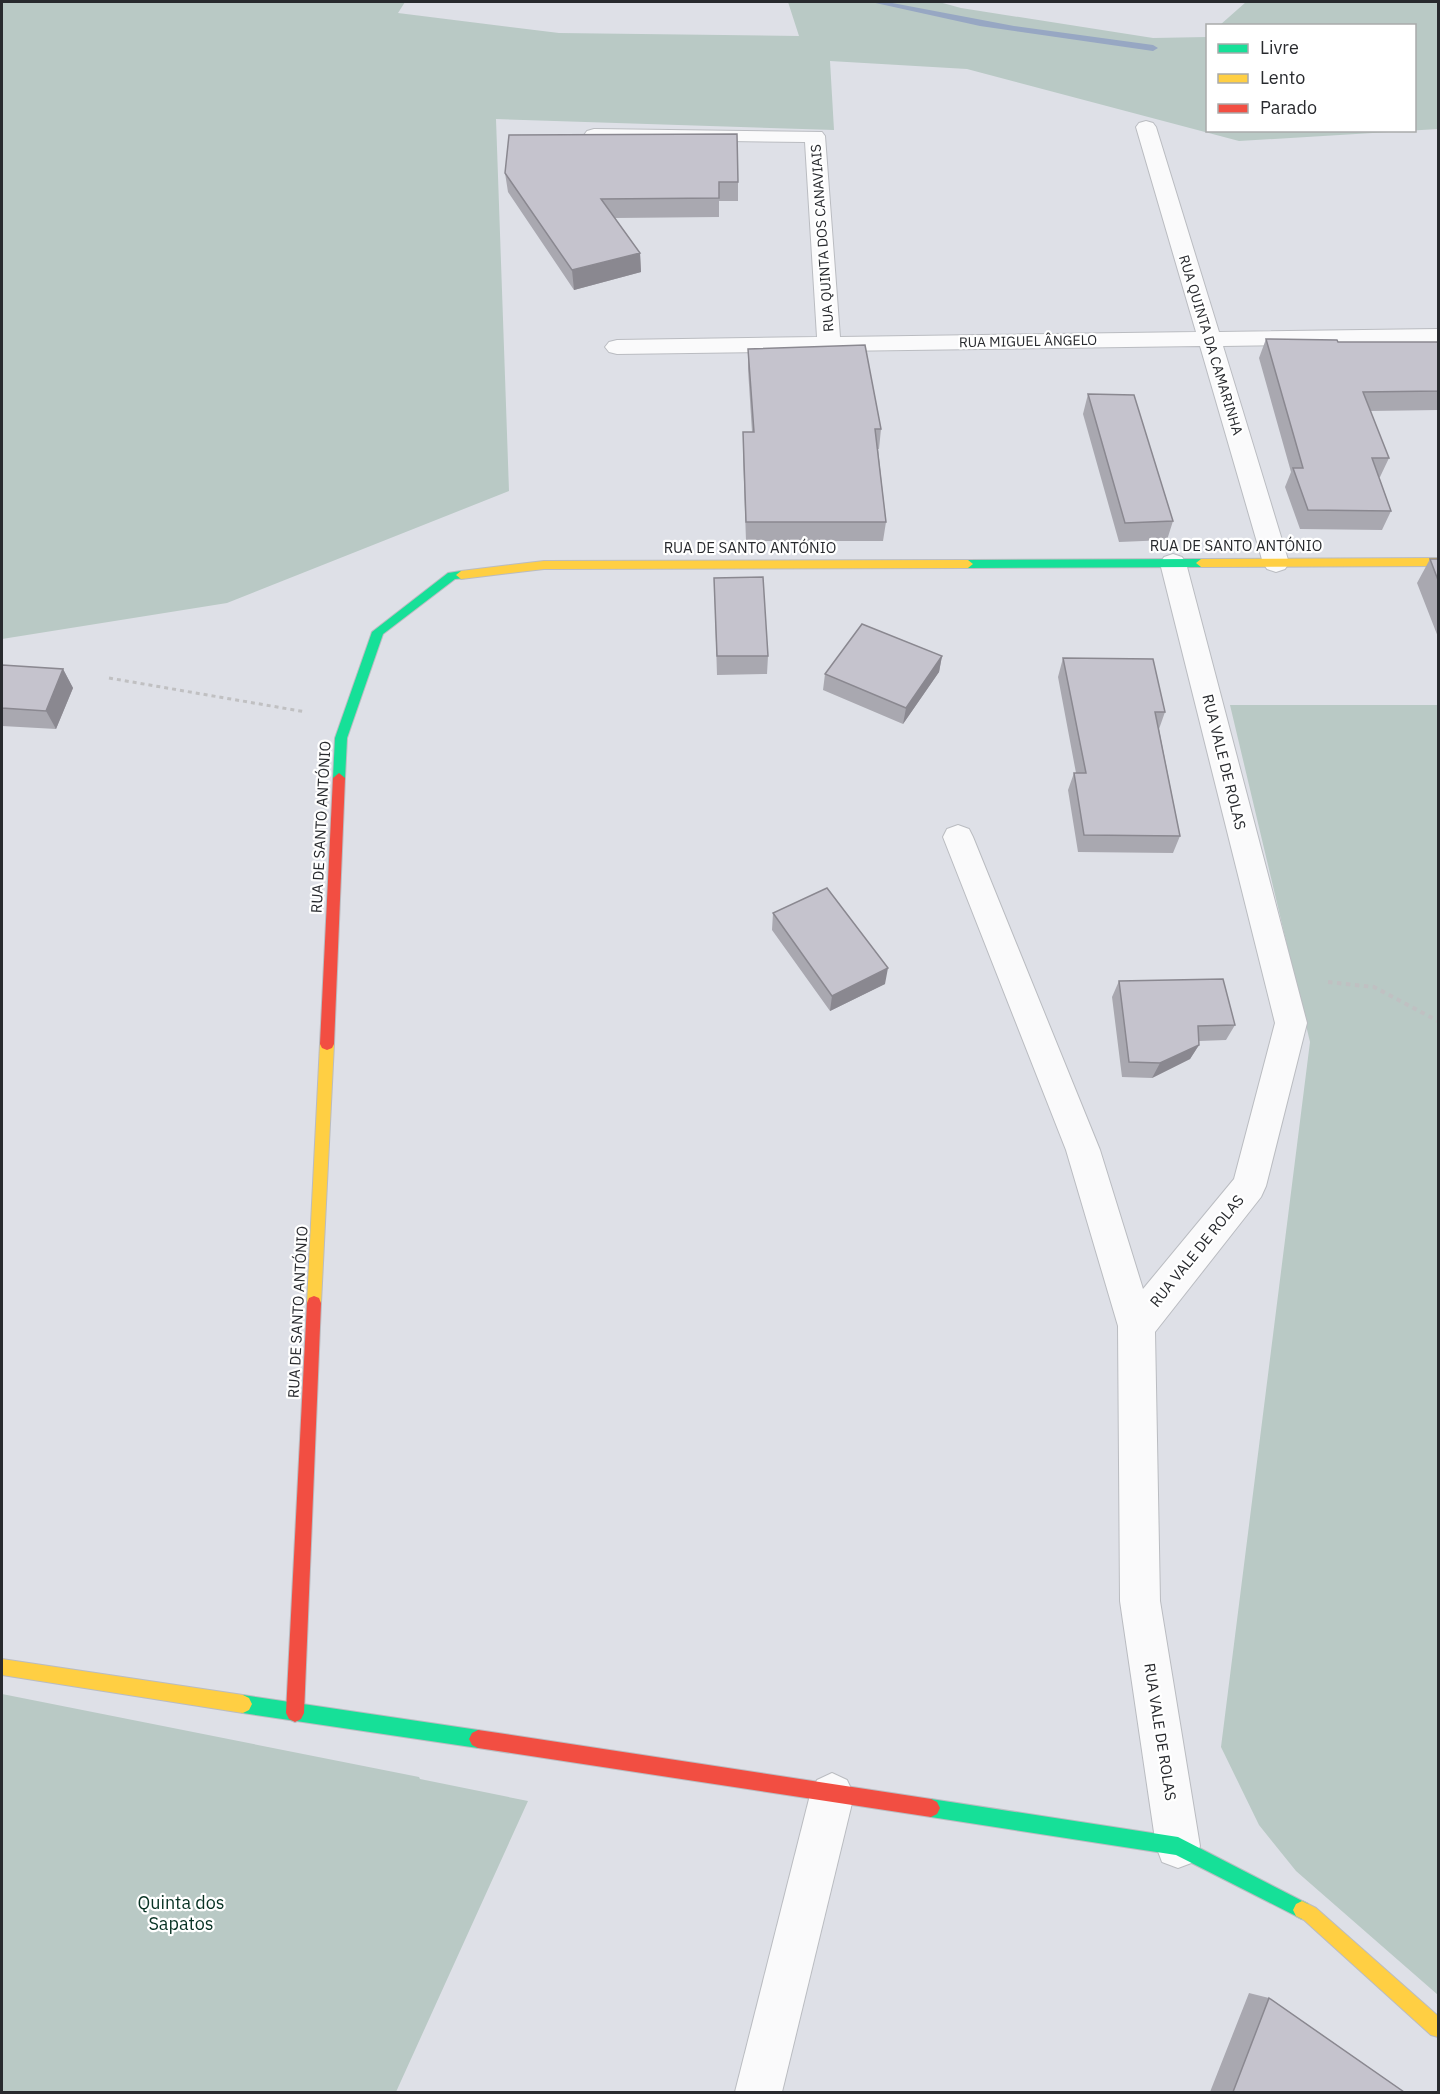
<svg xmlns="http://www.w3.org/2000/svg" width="1440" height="2094" font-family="'IBM Plex Sans',sans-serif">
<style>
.green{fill:#b9c9c5}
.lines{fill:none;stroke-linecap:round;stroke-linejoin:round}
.stream{fill:#97a7c3;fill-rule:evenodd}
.lane-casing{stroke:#babcc1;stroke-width:2}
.street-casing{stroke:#babcc1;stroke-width:2}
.fast-casing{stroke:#babcc1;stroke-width:2}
.slow-casing{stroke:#babcc1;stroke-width:2}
.jam-casing{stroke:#babcc1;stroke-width:2}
.path-far1{stroke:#c0c0c2;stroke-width:3;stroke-dasharray:4 4;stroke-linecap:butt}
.path{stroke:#c0c0c2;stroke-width:4;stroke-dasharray:4.5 4.5;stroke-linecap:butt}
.lane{fill:#fafafb;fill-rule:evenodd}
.street{fill:#fafafb;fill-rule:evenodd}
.fast{fill:#16e098;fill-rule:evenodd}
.slow{fill:#ffcf43;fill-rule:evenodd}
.jam{fill:#f24e42;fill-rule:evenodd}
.wall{fill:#a9a8b0}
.shaded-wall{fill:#8a8890}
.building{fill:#c5c3cd;stroke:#8a8890;stroke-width:1.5}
.labels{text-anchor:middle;stroke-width:4.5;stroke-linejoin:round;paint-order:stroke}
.far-street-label{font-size:14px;fill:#282a2e;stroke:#fff}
.street-label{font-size:15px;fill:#282a2e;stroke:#fff}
.near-park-label{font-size:18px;fill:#073223;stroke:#fff}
</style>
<rect width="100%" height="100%" fill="#dee0e7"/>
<path class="green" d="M2,2H405L398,13L559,33L799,36L788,2H939L961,8L1153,38L1207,37L1208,130H1414V26L1220,25L1246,2H1438V129L1239,141L967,69L830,61L834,130L496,119L509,491L227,603L2,639Z
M1230,705H1438V1995L1296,1871L1259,1825L1221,1747L1310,1042Z
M2,1694L419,1777L420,1779L528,1801L396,2092H2Z"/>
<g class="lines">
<path class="stream" d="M871,2H887L1014,26L1153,45L1158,48L1153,51L980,26Z"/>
<defs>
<path id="lane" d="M832,1773L847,1780L854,1795L782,2092H735L810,1795L817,1780Z"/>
<path id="street" d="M1146,121L1153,123L1156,127L1219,332L1438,329V343L1223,346L1289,563L1285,569L1276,572L1267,569L1263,563L1200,346L617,354L609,352L605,347L609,342L617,340L817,337L805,142L587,139L584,135L587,131L594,129L822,132L825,136L840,337L1196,332L1136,127L1139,123Z
M1173,554L1182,557L1186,563L1307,1023L1266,1186L1261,1197L1155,1332L1160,1601L1200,1846L1194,1862L1178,1868L1162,1862L1156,1846L1120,1601L1118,1326L1066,1150L943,837L947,829L958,825L969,829L973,837L1100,1150L1143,1289L1234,1179L1275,1023L1160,563L1164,557Z"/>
<path id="fast" d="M1201,559L1206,563L1201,567L968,568L963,564L968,560Z
M461,571L466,575L465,578L455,579L383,634L347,738L345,778L339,783L335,781L333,778L335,738L372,632L448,573Z
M243,1695L478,1730L484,1733L487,1739L484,1745L478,1748L243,1713L237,1710L234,1704L237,1698Z
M931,1799L1178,1837L1308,1904L1311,1910L1308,1916L1302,1919L1176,1855L931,1817L925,1814L922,1808L925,1802Z"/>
<path id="slow" d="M1438,558V566L1201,567L1196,563L1201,559Z
M968,560L973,564L968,568L544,569L461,579L456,575L461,571L544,561Z
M327,1038L332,1040L334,1044L321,1303L319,1308L314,1310L309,1308L307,1303L320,1044L322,1040Z
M2,1659L243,1695L249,1698L252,1704L249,1710L243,1713L2,1675Z
M1302,1901L1316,1908L1438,2016V2037L1431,2035L1304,1920L1296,1916L1293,1910L1296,1904Z"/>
<path id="jam" d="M339,773L345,778L334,1044L332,1048L327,1050L322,1048L320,1044L333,778Z
M314,1296L319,1298L321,1303L304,1713L301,1719L295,1722L289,1719L286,1713L307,1303L309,1298Z
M478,1730L931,1799L937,1802L940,1808L937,1814L931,1817L478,1748L472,1745L469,1739L472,1733Z"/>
</defs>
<use href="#lane" class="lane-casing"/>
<use href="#street" class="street-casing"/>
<use href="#fast" class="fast-casing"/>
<use href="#slow" class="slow-casing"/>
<use href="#jam" class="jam-casing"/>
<path class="path-far1" d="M109,678L306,712"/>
<path class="path" d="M1328,982L1374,987L1438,1021"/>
<use href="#lane" class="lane"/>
<use href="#street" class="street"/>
<use href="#fast" class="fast"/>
<use href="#slow" class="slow"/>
<use href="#jam" class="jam"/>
</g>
<path class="wall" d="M505,173L738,182V201H719V217L615,218L640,253L641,272L574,290L508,192Z
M1266,339L1338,342H1438V410L1370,411L1389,458L1380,477H1379L1391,511L1382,530L1300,529L1285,487L1291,472L1259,358Z
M748,349L881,429L879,449H878L886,522L883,541H746L743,452V432H752L748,369Z
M1088,394L1173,521L1167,540L1119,542L1083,414Z
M1430,559H1438V637L1417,583Z
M714,578L768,656L767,674L717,675Z
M942,656L939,672L903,724L823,690L825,674Z
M1063,658L1165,712L1159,729L1180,836L1173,853L1078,852L1068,790L1074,773H1076L1058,677Z
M2,665L63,669L73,688L56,729L2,726Z
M773,913L885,984L830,1011L772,930Z
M1119,981L1235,1025L1226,1040L1199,1041V1045L1190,1059L1152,1078L1122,1077L1112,997Z
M1249,1993L1269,1998L1404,2092H1210Z"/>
<path class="shaded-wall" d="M640,253L641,272L574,290L572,270Z
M942,656L939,672L903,724L906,708Z
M63,669L73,688L56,729L46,711Z
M888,968L885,984L830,1011L832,996Z
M1199,1045L1190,1059L1152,1078L1160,1063Z"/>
<path class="building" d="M737,134L738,182H719V198L601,199L640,253L572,270L505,173L509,135Z
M1266,339L1337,340L1338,342H1438V391L1363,392L1389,458H1372L1391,511L1308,510L1293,468H1303Z
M865,345L881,429H875L886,522H746L743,432H754L748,349Z
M1088,394L1134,395L1173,521L1125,523Z
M1430,559H1438V580Z
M763,577L768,656H717L714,578Z
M862,624L942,656L906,708L825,674Z
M1063,658L1153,659L1165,712H1155L1180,836L1084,835L1074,773H1086Z
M2,665L63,669L46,711L2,708Z
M827,888L888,968L832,996L773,913Z
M1223,979L1235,1025L1198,1026L1199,1045L1160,1063L1129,1062L1119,981Z
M1269,1998L1404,2092H1233Z"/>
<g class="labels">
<g class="far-street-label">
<text transform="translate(822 238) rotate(-94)" y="5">RUA QUINTA DOS CANAVIAIS</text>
<text transform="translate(1028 341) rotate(-1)" y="5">RUA MIGUEL ÂNGELO</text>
<text transform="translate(1211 345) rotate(73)" y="5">RUA QUINTA DA CAMARINHA</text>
</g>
<g class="street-label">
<text x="1236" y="551">RUA DE SANTO ANTÓNIO</text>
<text x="750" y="553">RUA DE SANTO ANTÓNIO</text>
<text transform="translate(1224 762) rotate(76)" y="5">RUA VALE DE ROLAS</text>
<text transform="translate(321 827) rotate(-87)" y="5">RUA DE SANTO ANTÓNIO</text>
<text transform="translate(1197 1251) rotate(-51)" y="5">RUA VALE DE ROLAS</text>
<text transform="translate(298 1312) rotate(-87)" y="5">RUA DE SANTO ANTÓNIO</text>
<text transform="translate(1160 1732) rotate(81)" y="5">RUA VALE DE ROLAS</text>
</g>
<g class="near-park-label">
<text x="181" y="1909">Quinta dos<tspan x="181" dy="21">Sapatos</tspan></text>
</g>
</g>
<rect width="1440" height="2094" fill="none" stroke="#282a2e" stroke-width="6"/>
<rect x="1206" y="24" width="210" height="108" fill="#ffffff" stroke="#a9aaab" stroke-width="1.5"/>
<rect x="1218" y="44" width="30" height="9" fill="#16e098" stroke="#a9aaab" stroke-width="1.5"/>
<text x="1260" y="54" font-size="18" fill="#282a2e">Livre</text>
<rect x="1218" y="74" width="30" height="9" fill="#ffcf43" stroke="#a9aaab" stroke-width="1.5"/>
<text x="1260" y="84" font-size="18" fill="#282a2e">Lento</text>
<rect x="1218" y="104" width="30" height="9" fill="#f24e42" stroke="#a9aaab" stroke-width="1.5"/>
<text x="1260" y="114" font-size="18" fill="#282a2e">Parado</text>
</svg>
